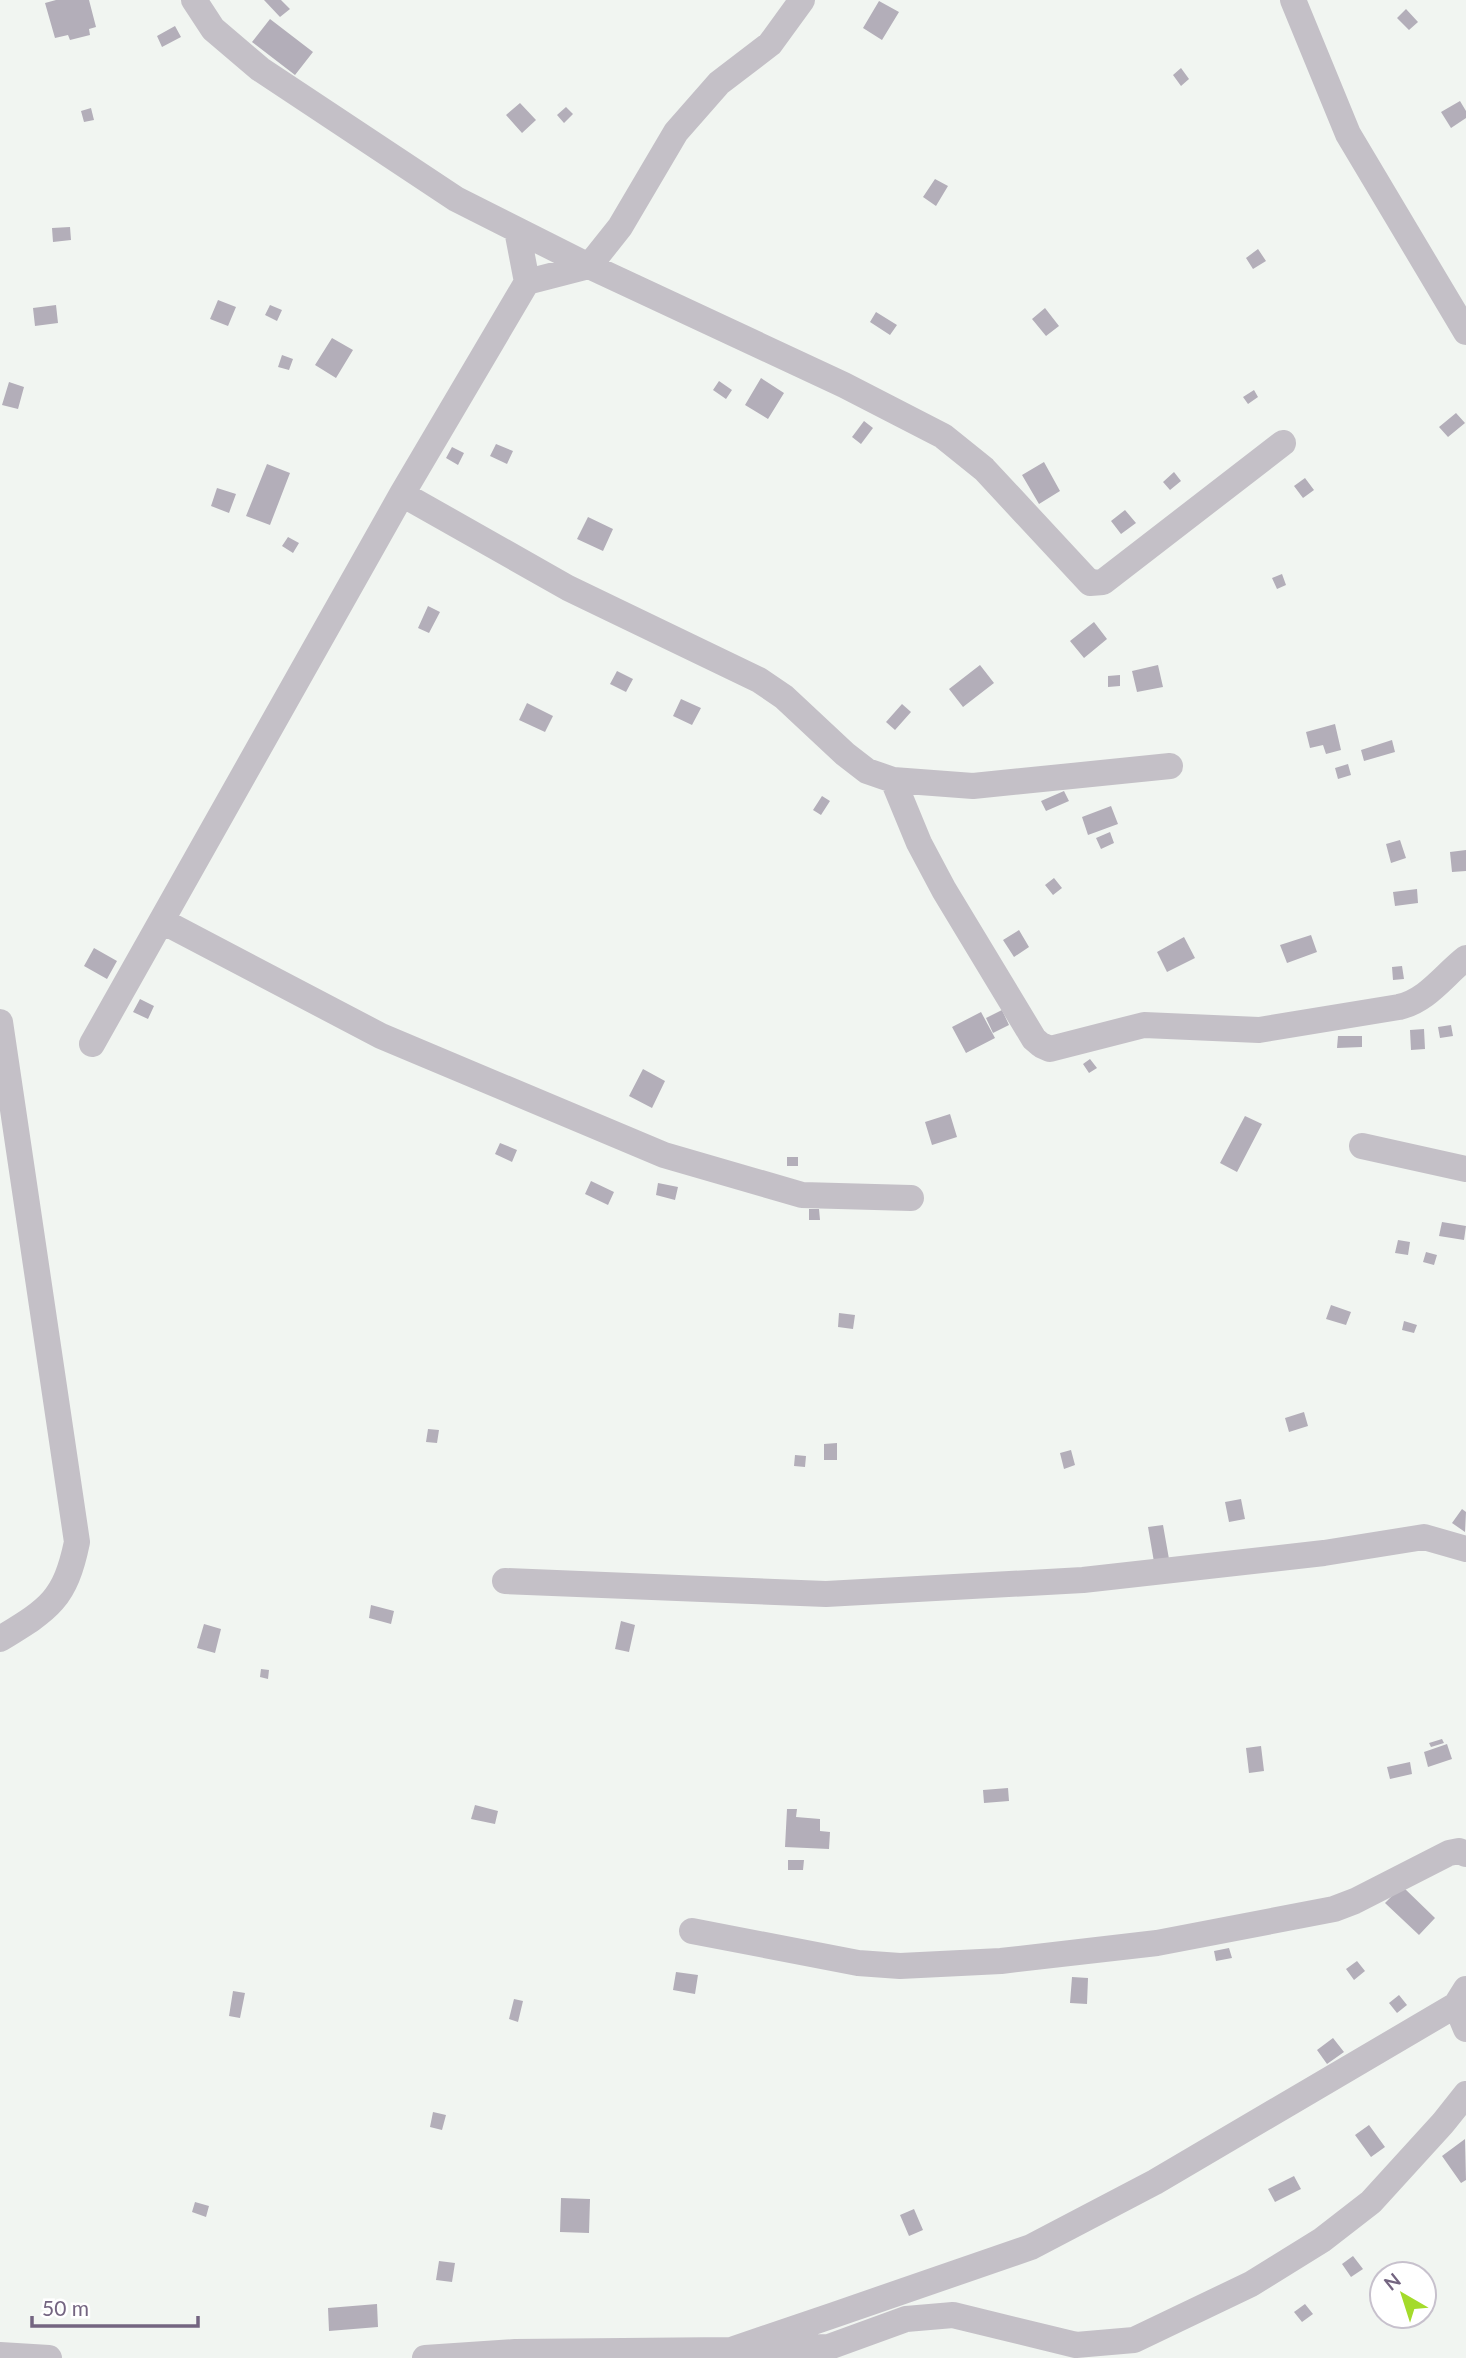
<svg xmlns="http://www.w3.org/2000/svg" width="1466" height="2358" font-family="Lato,sans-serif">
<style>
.building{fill:#b3aeb9}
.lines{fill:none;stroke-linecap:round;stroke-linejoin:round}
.minor{stroke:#c4c0c7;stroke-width:26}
</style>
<rect width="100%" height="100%" fill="#f1f5f1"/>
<path class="building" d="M56,0H89L96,27L89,29L90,35L70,40L68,35L55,38L45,3Z
M264,0H281L290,9L280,17Z
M879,1L899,12L882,40L863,28Z
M1406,9L1418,22L1409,30L1397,18Z
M270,19L313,52L295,75L252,42Z
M175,26L181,37L162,47L157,36Z
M1181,68L1189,79L1181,86L1173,75Z
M1460,101L1466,111V118L1451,128L1441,112Z
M520,103L536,120L522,133L506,115Z
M566,107L573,114L564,123L557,115Z
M91,108L94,120L84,122L81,111Z
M935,179L948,186L936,206L923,197Z
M70,227L71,240L53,242L52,228Z
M1258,249L1266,261L1253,269L1246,258Z
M218,300L236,307L228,326L210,319Z
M56,305L58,323L35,326L33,308Z
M270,305L282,310L277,321L265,315Z
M1045,308L1059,326L1046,336L1032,319Z
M876,312L897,325L890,335L870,322Z
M332,338L353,350L336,378L315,365Z
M282,355L293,359L289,370L278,367Z
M761,378L784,393L768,419L745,405Z
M719,381L732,390L726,399L713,390Z
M9,382L24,387L18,409L2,405Z
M1254,390L1258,397L1248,404L1243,397Z
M1456,413L1465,423L1448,437L1439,427Z
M864,421L873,428L861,444L852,437Z
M496,444L513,451L507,464L490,456Z
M452,447L464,453L458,465L446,458Z
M1044,462L1060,491L1039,504L1022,475Z
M267,464L290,473L270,525L246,516Z
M1174,472L1181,481L1170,490L1163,482Z
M1305,478L1314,490L1303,498L1294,486Z
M217,488L236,494L229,513L211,506Z
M1125,510L1136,523L1121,534L1111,521Z
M588,517L613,529L603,551L577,539Z
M288,537L299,543L293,553L282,546Z
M1282,574L1286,585L1277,589L1272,578Z
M428,606L440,612L429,633L418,628Z
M1094,622L1107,639L1084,658L1070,641Z
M980,665L994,683L963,707L949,689Z
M1158,665L1163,687L1137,692L1132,671Z
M617,671L633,679L626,692L610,684Z
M1120,675V686L1108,687V676Z
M681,699L701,708L692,725L673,716Z
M527,703L553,716L545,732L519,720Z
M902,704L911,712L895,730L886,722Z
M1335,724L1341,750L1326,754L1323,745L1310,748L1306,732Z
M1392,740L1395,752L1364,761L1361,750Z
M1348,764L1351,775L1338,779L1335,768Z
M1064,791L1069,801L1046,811L1041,801Z
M822,796L830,801L821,815L813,810Z
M1111,806L1118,824L1088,835L1082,817Z
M1110,832L1114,843L1101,849L1096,838Z
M1400,840L1406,858L1391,863L1386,844Z
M1466,850V871L1452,872L1450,852Z
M1054,878L1062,888L1053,895L1045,885Z
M1417,889L1418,903L1395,906L1393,892Z
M1019,930L1029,947L1014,957L1003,940Z
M1311,935L1317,952L1287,963L1280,945Z
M1184,937L1195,958L1167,972L1157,952Z
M94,948L117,961L107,979L84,966Z
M1402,966L1404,979L1393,980L1392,967Z
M140,999L154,1006L148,1019L133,1012Z
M1002,1010L1009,1025L993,1033L986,1018Z
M981,1012L995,1038L966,1053L952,1027Z
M1451,1025L1453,1036L1440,1038L1438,1027Z
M1424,1029L1425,1049L1411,1050L1410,1030Z
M1338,1036H1362V1047L1337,1048Z
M1090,1059L1097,1068L1089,1073L1083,1064Z
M643,1069L665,1081L652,1108L629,1096Z
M950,1114L957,1137L932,1145L925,1122Z
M1245,1116L1262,1124L1237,1172L1220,1163Z
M500,1143L517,1150L512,1162L495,1154Z
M787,1157H798V1166H787Z
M591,1181L614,1192L608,1205L585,1194Z
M658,1183L678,1187L675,1200L656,1195Z
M809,1209H819L820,1220H809Z
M1442,1222L1466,1226L1464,1240L1439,1236Z
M1398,1240L1410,1242L1408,1255L1395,1253Z
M1426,1252L1437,1255L1434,1265L1423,1262Z
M1331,1305L1351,1312L1346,1325L1326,1319Z
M839,1313L855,1315L853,1329L838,1327Z
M1404,1321L1417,1325L1414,1333L1402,1330Z
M1304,1412L1308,1426L1289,1432L1285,1418Z
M428,1429L439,1430L437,1443L426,1442Z
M837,1443V1460H824V1444Z
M1071,1450L1075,1465L1064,1469L1060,1453Z
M795,1455L806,1456L805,1467L794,1466Z
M1241,1499L1245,1519L1229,1522L1225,1502Z
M1462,1509L1466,1512L1465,1532L1452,1523Z
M1163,1525L1169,1559L1154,1562L1148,1527Z
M371,1605L394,1611L391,1624L369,1618Z
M621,1621L635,1625L629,1652L615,1649Z
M204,1624L221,1629L215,1653L197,1648Z
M261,1669L269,1670L268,1679L260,1677Z
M1442,1739L1444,1743L1431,1747L1429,1743Z
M1447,1744L1452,1759L1428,1767L1424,1752Z
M1261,1746L1264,1771L1249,1773L1246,1748Z
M1410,1762L1412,1774L1390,1779L1387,1767Z
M1008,1788L1009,1801L984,1803L983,1790Z
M475,1805L498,1811L495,1824L471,1819Z
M787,1809H797L796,1817L820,1819V1831L830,1832L829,1849L785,1847Z
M788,1860H804L803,1870H788Z
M1402,1886L1435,1918L1419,1935L1385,1903Z
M1229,1948L1232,1958L1216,1961L1214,1951Z
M1357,1961L1365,1971L1354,1980L1346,1969Z
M676,1972L698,1975L695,1994L673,1990Z
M1072,1977L1088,1978L1087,2004L1070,2003Z
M233,1991L245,1993L240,2018L229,2016Z
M1399,1995L1407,2005L1397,2013L1389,2003Z
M514,1999L523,2001L518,2022L509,2019Z
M1333,2038L1344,2052L1327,2064L1317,2050Z
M433,2112L446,2115L442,2130L430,2127Z
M1369,2125L1385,2147L1371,2157L1355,2135Z
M1465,2139L1466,2180L1461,2183L1442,2156Z
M1294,2176L1301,2189L1275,2202L1268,2189Z
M561,2198L590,2199L589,2233L560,2232Z
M195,2202L209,2206L206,2217L192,2212Z
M914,2209L923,2230L909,2236L900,2215Z
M1353,2256L1363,2269L1351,2277L1342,2264Z
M439,2261L455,2263L452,2282L436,2280Z
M377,2304L378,2327L329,2331L328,2308Z
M1305,2304L1313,2314L1302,2322L1294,2312Z"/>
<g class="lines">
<path class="minor" d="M194,0L213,29L260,69L456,199L589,266L844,385L943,436L984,469L1090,583L1103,582L1283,443
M1293,0L1348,134L1466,332
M527,282L589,266L620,227L676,132L719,83L770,44L802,0
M402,494L568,588L759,680L784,697L845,754L867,771L893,780L973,786L1170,766
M893,780L919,843L944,890L1034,1039L1041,1045L1050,1049L1144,1025L1259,1030L1399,1007C1428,1000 1443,976 1466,958
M162,921L381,1036L664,1155L802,1195L911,1198
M0,1022L77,1542C65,1600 49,1609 0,1639
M92,1044L402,494L527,282L517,230
M1362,1146L1466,1169
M505,1581L826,1594L1083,1580L1324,1553L1424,1537L1466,1549
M692,1931L858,1963L900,1966L1001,1961L1157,1943L1334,1909L1355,1901L1449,1853L1459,1851L1466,1854
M1456,2005L1466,2029
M761,2349L829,2347L906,2319L953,2315L1076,2345L1134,2340L1251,2284L1322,2240L1371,2202L1443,2123L1466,2094
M0,2355L49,2358
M425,2358L515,2352L731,2350L834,2315L1031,2247L1155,2182L1456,2005L1466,1989"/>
</g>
<g transform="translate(1403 2295) rotate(321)"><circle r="33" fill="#ffffff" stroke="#c7c1cd" stroke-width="2"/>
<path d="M0-5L12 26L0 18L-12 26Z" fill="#a4db2b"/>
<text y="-10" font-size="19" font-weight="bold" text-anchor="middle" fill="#746581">N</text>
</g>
<path d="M32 2316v10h166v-10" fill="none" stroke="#746581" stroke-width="3.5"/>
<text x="42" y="2316" font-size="21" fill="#746581" stroke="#ffffff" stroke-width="5" paint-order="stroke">50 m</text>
</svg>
